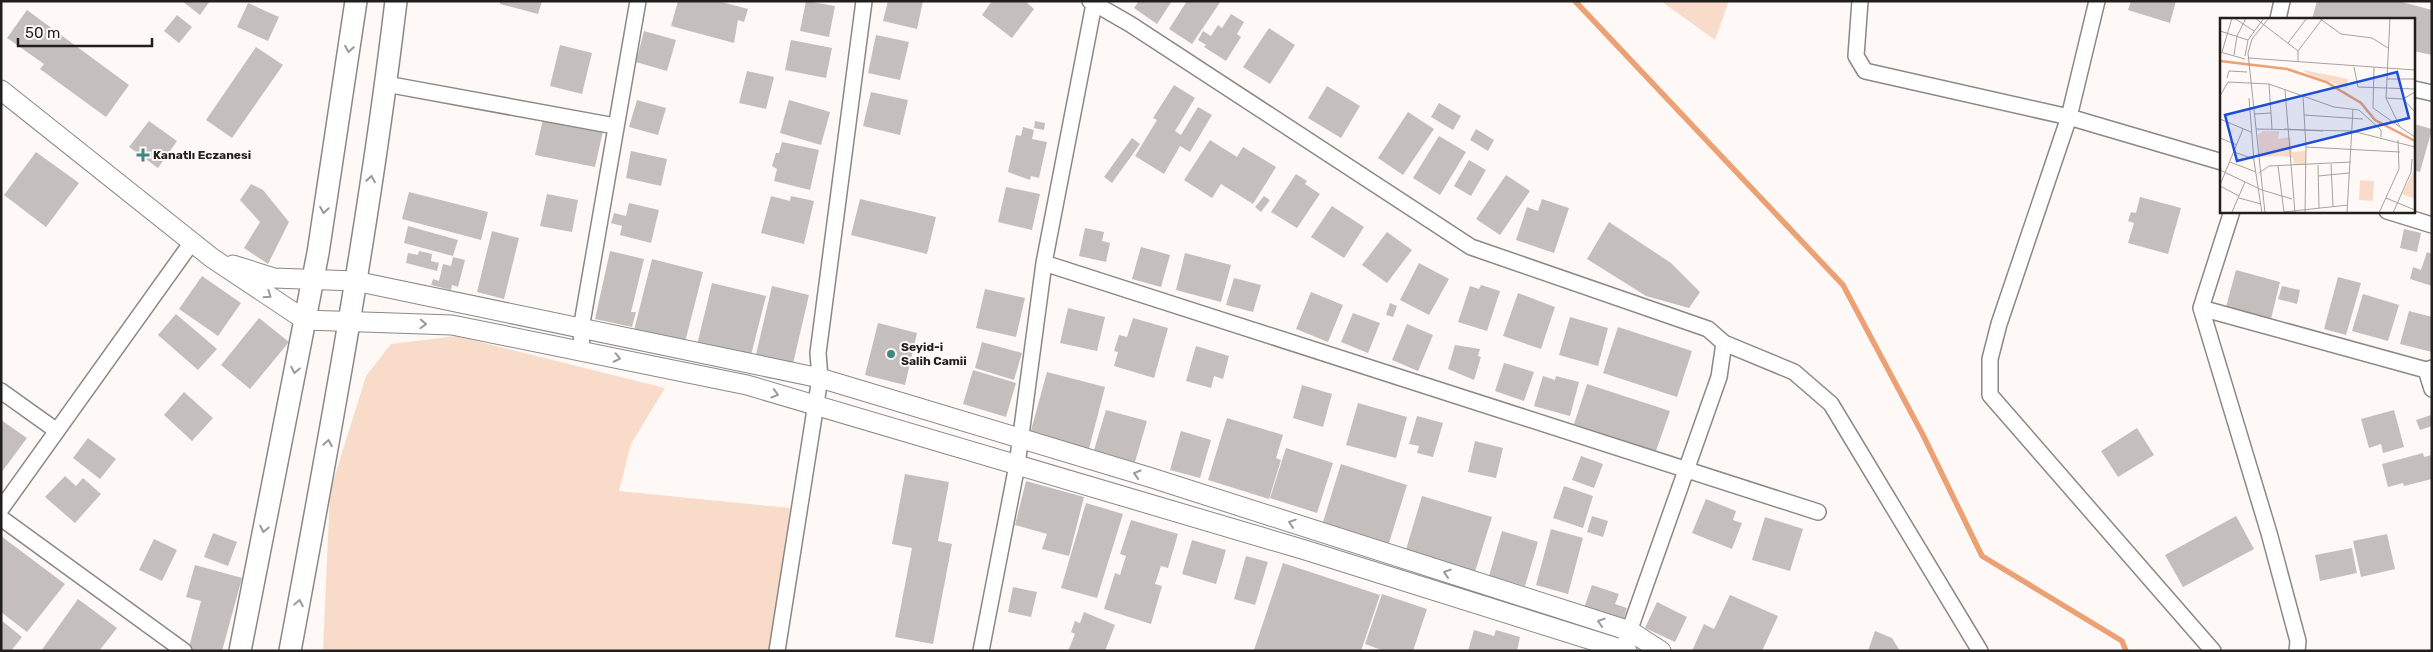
<svg xmlns="http://www.w3.org/2000/svg" width="2433" height="652" font-family="Rubik,sans-serif">
<style>
.green{fill:#f9dbca}
.lines{fill:none;stroke-linecap:round;stroke-linejoin:round}
.stream{stroke:#eca175;stroke-width:5.5}
.building{fill:#c4bfbc}
.minor-casing{stroke:#8c8885;stroke-width:18}
.tertiary-casing{stroke:#8c8885;stroke-width:21}
.secondary-casing{stroke:#8c8885;stroke-width:24}
.minor{stroke:#fff;stroke-width:15}
.tertiary{stroke:#fff;stroke-width:19}
.secondary{stroke:#fff;stroke-width:21}
.oneway{stroke:#9b9a9a}
.poi-dot{fill:#3f8782;stroke:#fef9f6;stroke-width:2}
.labels{text-anchor:middle;stroke-width:4;stroke-linejoin:round;paint-order:stroke}
.poi-label{font-size:12px;font-weight:bold;fill:#211f1e;stroke:#fef9f6;text-anchor:start}
.inset-river{fill:none;stroke:#eca175;stroke-width:2.5}
.inset-road{fill:none;stroke:#a6a2a0;stroke-width:1}
.view{fill:#1d4ed8;fill-opacity:0.15;stroke:#1d4ed8;stroke-width:2.5}
.inset-edge{fill:none;stroke:#211f1e;stroke-width:2.5}
</style>
<rect width="100%" height="100%" fill="#fef9f6"/>
<path class="green" d="M1661,1H1729L1715,40Z
M456,336L665,388L631,444L619,491L790,508L771,651H323L330,491L366,376L391,344Z"/>
<g class="lines">
<path class="stream" d="M1575,1L1843,285L1923,435L1982,556L2122,641L2126,651"/>
</g>
<path class="building" d="M182,1H210L200,15Z
M500,1H542L538,14L500,4Z
M678,1H718L748,9L744,22L738,20L734,43L671,26Z
M806,1L835,6L829,37L800,31Z
M888,1H923L917,29L883,21Z
M992,1H1025L1034,9L1012,38L982,15Z
M1139,1H1172L1157,24L1134,8Z
M1187,1H1221L1192,44L1169,29Z
M2131,1H2176L2170,23L2128,10Z
M2317,1H2398L2432,10V55L2414,51V19H2312Z
M248,3L279,17L268,41L237,27Z
M27,10L129,85L106,117L40,69L44,64L7,38Z
M1231,14L1244,22L1237,34L1241,37L1226,61L1204,47L1206,45L1198,40L1203,31L1211,36L1218,25L1222,28Z
M177,15L192,27L179,43L164,31Z
M1269,28L1295,45L1270,84L1243,67Z
M644,31L676,40L667,71L636,62Z
M876,35L909,42L900,80L868,73Z
M791,40L832,48L826,78L785,70Z
M560,45L592,53L582,94L550,86Z
M256,47L283,65L232,138L206,120Z
M747,71L774,77L766,109L739,103Z
M1174,85L1195,98L1175,131L1181,135L1198,107L1212,115L1190,152L1180,146L1164,174L1135,156L1157,120L1153,118Z
M1327,86L1360,106L1341,138L1308,118Z
M871,92L908,100L900,135L863,126Z
M637,100L666,108L658,135L629,127Z
M789,100L830,112L821,145L780,133Z
M1439,103L1461,116L1453,130L1431,117Z
M1408,112L1434,129L1403,175L1378,158Z
M543,119L603,131L595,167L535,155Z
M149,121L177,141L158,168L129,147Z
M1035,121L1045,123L1044,130L1034,128Z
M2414,124L2432,129L2420,172L2414,170Z
M1023,127L1034,130L1032,139L1047,142L1039,178L1031,176L1030,180L1008,172L1016,135L1021,136Z
M1476,129L1494,140L1488,151L1470,140Z
M1439,136L1466,152L1440,195L1413,178Z
M1132,138L1140,144L1112,183L1104,177Z
M1210,140L1237,157L1243,147L1276,167L1253,204L1221,184L1212,198L1184,180Z
M782,142L819,150L810,190L774,181L777,169L772,166L776,153H779Z
M631,151L667,159L661,186L626,178Z
M36,152L79,183L46,227L4,195Z
M1469,160L1486,170L1471,196L1454,186Z
M1296,174L1307,181L1305,184L1320,194L1297,228L1271,212Z
M1506,175L1530,191L1500,235L1476,219Z
M251,184L263,190L289,222L268,264L244,248L260,222L240,200Z
M1006,187L1040,194L1032,230L998,222Z
M409,192L488,212L481,240L402,219Z
M547,194L578,200L572,232L540,226Z
M771,196L790,201L791,196L814,201L804,244L761,233Z
M1264,196L1270,200L1261,212L1255,207Z
M2140,197L2181,208L2168,254L2128,243L2134,223L2128,221L2131,212L2136,213Z
M860,199L936,217L927,254L851,235Z
M1542,199L1569,208L1554,253L1516,240L1527,207L1538,211Z
M629,203L659,210L651,243L620,235L622,226L611,223L614,213L626,216Z
M1332,206L1364,227L1344,258L1311,237Z
M1609,222L1671,263L1700,292L1689,308L1646,296L1587,259Z
M408,226L458,240L453,256L404,243Z
M1085,228L1104,232L1102,241L1110,243L1106,262L1079,256Z
M2404,229L2421,233L2417,252L2400,248Z
M492,231L519,238L504,299L477,292Z
M1387,232L1412,250L1387,283L1362,265Z
M1141,247L1170,255L1161,287L1132,279Z
M419,251L432,254L431,261L439,263L437,271L406,263L408,253L418,255Z
M610,251L644,259L631,312H636L632,327L595,319Z
M2427,252L2432,254V286L2410,279L2413,267L2421,270Z
M1185,253L1231,265L1221,302L1176,290Z
M453,257L465,260L458,287L452,285L451,290L431,285L433,279L439,281L443,264L451,266Z
M652,259L703,272L685,342L634,330Z
M1419,263L1449,279L1429,315L1400,300Z
M2236,270L2280,282L2271,319L2226,307Z
M202,276L241,303L218,336L179,309Z
M2338,277L2361,283L2346,335L2324,329Z
M1234,278L1261,285L1253,312L1226,305Z
M712,283L766,296L750,359L697,345Z
M1481,285L1500,291L1487,331L1458,322L1470,286L1479,289Z
M772,286L809,295L792,368L755,359Z
M2282,286L2300,290L2297,304L2278,299Z
M985,289L1025,298L1016,337L976,328Z
M1311,292L1343,305L1328,342L1296,329Z
M1518,293L1555,307L1541,349L1503,336Z
M2363,294L2399,305L2388,341L2352,331Z
M1390,303L1397,306L1393,317L1386,315Z
M1068,308L1105,317L1097,351L1060,343Z
M2409,311L2432,317V352L2400,344Z
M1353,313L1380,323L1368,353L1341,342Z
M176,314L217,349L198,370L158,335Z
M1570,317L1608,328L1598,366L1559,355Z
M259,318L289,342L250,389L221,365Z
M1133,318L1168,328L1154,378L1114,366L1118,352L1114,351L1119,335L1127,337Z
M878,323L917,333L905,385L865,375Z
M1407,324L1433,335L1418,371L1392,360Z
M1618,327L1692,351L1677,397L1603,373Z
M982,342L1022,353L1014,380L975,368Z
M1455,345L1480,349L1478,356L1481,357L1474,380L1448,369Z
M1196,346L1229,356L1223,379L1214,376L1211,388L1186,381Z
M1504,363L1534,372L1524,401L1495,391Z
M973,370L1016,383L1006,417L963,404Z
M1047,372L1105,387L1089,449L1030,434Z
M1543,376L1555,380L1556,376L1579,382L1570,416L1534,406Z
M1587,384L1670,411L1656,451L1574,424Z
M1302,385L1332,394L1323,427L1293,418Z
M184,392L213,418L192,441L164,415Z
M1358,403L1407,417L1396,458L1346,445Z
M1106,410L1147,421L1135,462L1094,450Z
M2394,410L2404,447L2383,453L2381,444L2369,448L2361,419Z
M2431,415L2432,426L2420,430L2416,420Z
M1417,416L1443,423L1433,457L1417,453L1419,446L1409,444Z
M1227,418L1283,435L1276,458L1281,460L1269,499L1208,480Z
M1,420L27,438L1,473Z
M2137,428L2154,455L2118,477L2101,451Z
M1181,431L1211,440L1200,478L1170,470Z
M88,438L116,459L100,479L73,458Z
M1475,441L1503,448L1496,478L1468,472Z
M1286,448L1333,463L1317,513L1270,498Z
M2423,453L2424,457L2432,455V479L2404,486L2403,483L2388,487L2382,464Z
M1581,456L1603,464L1594,488L1572,480Z
M1341,464L1407,485L1389,543L1323,522Z
M905,474L949,482L938,541L952,544L933,644L895,637L912,548L892,544Z
M65,476L76,486L83,478L101,494L75,523L45,497Z
M1026,481L1084,497L1069,556L1042,549L1047,534L1015,525Z
M1564,486L1593,496L1583,528L1553,518Z
M1422,496L1492,517L1474,575L1405,553Z
M1706,499L1736,511L1733,520L1742,523L1732,549L1692,533Z
M1086,503L1123,514L1097,598L1061,588Z
M1592,516L1608,521L1603,537L1587,532Z
M2236,516L2254,549L2183,587L2165,555Z
M1765,517L1803,529L1790,571L1752,560Z
M1131,520L1178,534L1168,568L1161,566L1155,584L1162,586L1151,624L1104,609L1115,573L1120,575L1126,556L1120,554Z
M1551,529L1583,538L1568,594L1536,585Z
M1502,531L1538,542L1525,586L1489,576Z
M213,533L237,542L228,566L204,557Z
M2387,534L2395,569L2361,577L2353,541Z
M1,536L65,584L27,632L1,612Z
M154,539L177,550L162,581L139,570Z
M1192,540L1226,550L1216,584L1182,574Z
M2352,548L2357,573L2320,581L2315,555Z
M1246,556L1268,562L1255,605L1234,599Z
M1283,563L1380,595L1361,651L1254,650Z
M195,565L242,578L222,651H188L201,601L186,597Z
M1592,585L1619,594L1615,604L1627,608L1622,624L1583,611Z
M1013,587L1037,592L1031,617L1008,612Z
M1382,594L1427,609L1413,651H1384L1365,644Z
M1730,595L1778,616L1762,651H1692L1704,624L1714,629Z
M78,599L117,628L99,651H41Z
M1657,602L1687,617L1675,642L1645,628Z
M1084,612L1115,625L1105,651H1068L1075,634L1071,632L1075,621L1080,623Z
M1,620L22,637L11,651H1Z
M1474,630L1494,636L1496,630L1520,637L1517,651H1468Z
M1875,631L1892,638L1900,651H1868Z"/>
<g class="lines">
<defs>
<path id="minor" d="M1090,1L1130,24L1471,247L1708,329L1724,343L1794,372L1831,404L1980,651
M1860,1L1856,56L1865,71L2069,117L2222,162
M2097,1L2069,117L1999,324L1990,359V395L2213,651
M2278,19L2282,1
M386,84L615,126
M2414,89L2432,93
M2387,211L2432,225
M1044,263L1818,512
M2201,308L2232,211
M582,351L581,329L638,1
M2426,370L2432,389
M1,391L57,431
M1,509L192,242
M1,518L184,651
M1626,640L1719,377L1724,343
M777,651L820,378L818,353L864,1
M981,651L1017,465L1044,263L1094,4
M2297,651L2298,641L2269,533L2201,308L2426,370L2432,368"/>
<path id="tertiary" d="M1,90L212,258L305,320L452,325L747,385L1305,550L1627,651
M233,265L274,278L355,281L820,378L1152,478L1630,631L1661,651"/>
<path id="secondary" d="M240,651L318,253L356,1
M290,651C330,435 370,219 396,1"/>
</defs>
<use href="#minor" class="minor-casing"/>
<use href="#tertiary" class="tertiary-casing"/>
<use href="#secondary" class="secondary-casing"/>
<use href="#minor" class="minor"/>
<use href="#tertiary" class="tertiary"/>
<use href="#secondary" class="secondary"/>
</g>
<defs><path id="oneway-chevron" d="M-2-3.5L2.5 0L-2 3.5" fill="none" stroke-width="1.6" stroke-linecap="round" stroke-linejoin="round" transform="scale(1.25)"/></defs>
<g class="oneway">
<use href="#oneway-chevron" transform="translate(349 49) rotate(99)"/>
<use href="#oneway-chevron" transform="translate(371 179) rotate(-81)"/>
<use href="#oneway-chevron" transform="translate(324 210) rotate(99)"/>
<use href="#oneway-chevron" transform="translate(268 295) rotate(34)"/>
<use href="#oneway-chevron" transform="translate(423 324) rotate(2)"/>
<use href="#oneway-chevron" transform="translate(617 358) rotate(12)"/>
<use href="#oneway-chevron" transform="translate(295 370) rotate(101)"/>
<use href="#oneway-chevron" transform="translate(775 394) rotate(16)"/>
<use href="#oneway-chevron" transform="translate(328 443) rotate(-80)"/>
<use href="#oneway-chevron" transform="translate(1137 474) rotate(-163)"/>
<use href="#oneway-chevron" transform="translate(1292 523) rotate(-162)"/>
<use href="#oneway-chevron" transform="translate(264 529) rotate(101)"/>
<use href="#oneway-chevron" transform="translate(1447 573) rotate(-162)"/>
<use href="#oneway-chevron" transform="translate(299 603) rotate(-79)"/>
<use href="#oneway-chevron" transform="translate(1601 622) rotate(-162)"/>
</g>
<g class="poi-dot">
<path d="M140.5 147.5h5v5h5v5h-5v5h-5v-5h-5v-5h5z"/>
<circle cx="891" cy="354" r="5"/>
</g>
<g class="labels">
<g class="poi-label">
<text x="153" y="159">Kanatlı Eczanesi</text>
<text x="901" y="351">Seyid-i<tspan x="901" dy="14">Salih Camii</tspan></text>
</g>
</g>
<g transform="translate(2220 18)">
<rect width="195" height="195" fill="#fef9f6"/>
<path d="M83,52L128,61L127,70L86,55ZM43,113H59L58,121L70,119L72,134L85,133L86,147H74L73,140L63,138L40,139L38,117ZM193,154H195V181L182,176ZM140,162L154,163L153,183L139,182Z" fill="#f9dbca"/>
<path class="inset-river" d="M0,43L67,51L106,64L141,85L155,102L195,123"/>
<path class="inset-road" d="M14,0L34,13M35,0L78,33M99,0L121,16L152,20L168,30M0,13L28,22M68,25L87,0M0,34L25,41M2,34L12,0M14,37L17,18L26,0M25,38L28,22L44,0M28,40L195,52M78,44V33L103,0M134,49L138,69L195,71M154,49L153,90L180,109M7,60L9,53L27,54M167,61H195M49,66L52,111M65,72L75,195M195,74L183,81L166,80L180,109L195,119M0,78L8,64L49,66L114,89L139,92L161,112V119M83,79L86,129L85,195M29,80L34,143L42,195M166,80L170,0M183,81L195,94M34,96L51,95M84,97L143,101M0,101L31,114M36,111L132,113L195,129M64,111L103,113M0,120L17,127M86,129L180,134M14,134L34,141M10,144L36,154M111,146L113,188M98,147L99,190M58,148L64,194M0,152L42,172L72,181M39,155L49,148L131,144M98,158L129,155M0,167L23,111M0,168L19,178M19,180L41,186M166,180L195,192M12,194L25,164M64,194L128,187M45,195L28,35L32,21L49,0M127,195L133,91M159,195L179,151L178,122M173,195L191,154L192,141"/>
<path class="view" d="M177,54L189,100L17,143L5,97Z"/>
<rect width="195" height="195" class="inset-edge"/>
</g>
<rect width="2433" height="652" fill="none" stroke="#211f1e" stroke-width="5"/>
<path d="M18 38v8h134v-8" fill="none" stroke="#211f1e" stroke-width="2.5"/>
<text x="25" y="38" font-size="15" fill="#211f1e" stroke="#fef9f6" stroke-width="4" paint-order="stroke">50 m</text>
</svg>
